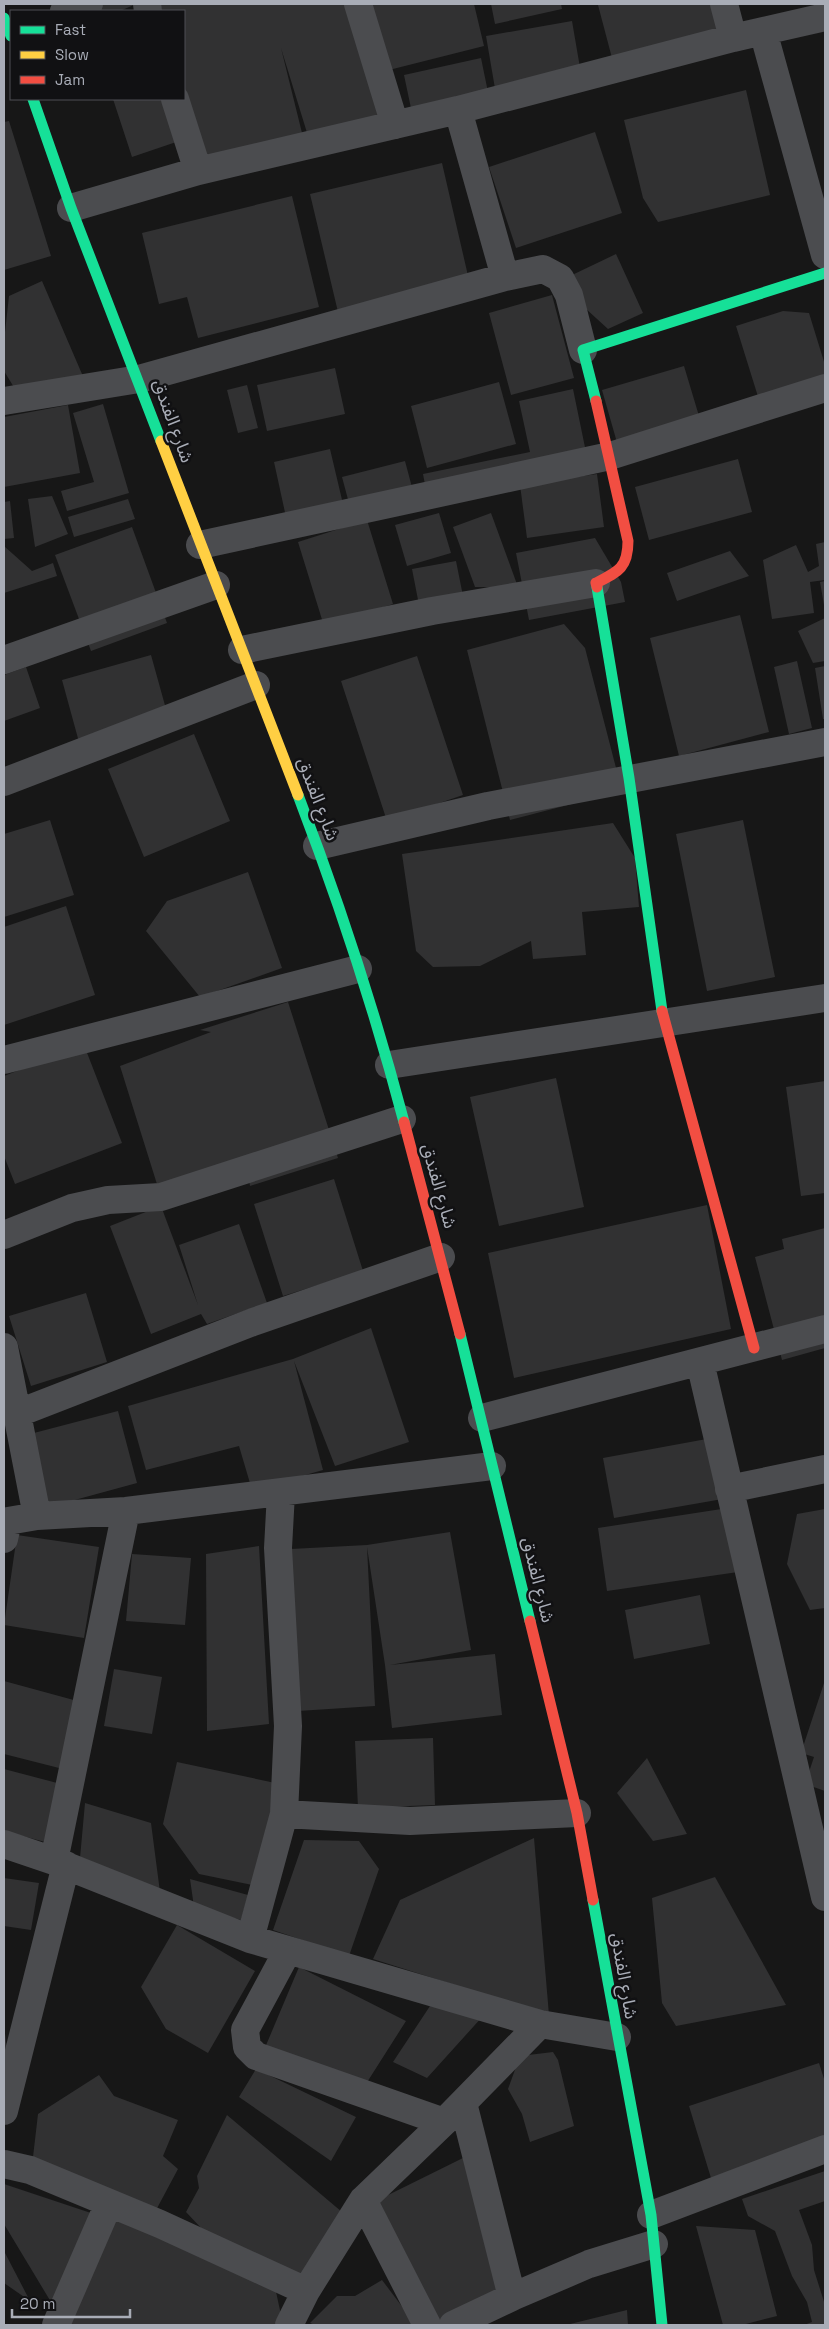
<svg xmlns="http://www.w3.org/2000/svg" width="829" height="2329" font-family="'Space Grotesk','Noto Sans Arabic',sans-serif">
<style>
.building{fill:#313132}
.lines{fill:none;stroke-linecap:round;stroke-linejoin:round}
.street{stroke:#4b4c4f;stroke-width:28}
.fast{stroke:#16e098;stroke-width:11}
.slow{stroke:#ffcf43;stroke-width:11}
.jam{stroke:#f24e42;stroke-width:11}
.labels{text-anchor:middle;stroke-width:5;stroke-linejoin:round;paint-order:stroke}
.street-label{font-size:18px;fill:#a9adb7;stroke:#111113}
</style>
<rect width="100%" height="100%" fill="#171717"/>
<path class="building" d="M79,4H136L120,11H83Z
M160,4H350L383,114L308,136L281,48L304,141L200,167L184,99V11H162Z
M369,4H474L484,46L385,71Z
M491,4H561L562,9L495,24Z
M605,4H712L719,34L612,58L598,5Z
M572,21L584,91L498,106L486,36Z
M481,58L489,97L412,113L404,75Z
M746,90L770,195L658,222L643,198L624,120Z
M113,99H175L188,138L132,157Z
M9,121L51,256L4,270V122Z
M595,132L622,213L516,248L489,167Z
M442,163L469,280L338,312L310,194Z
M292,196L319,307L198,338L187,297L159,304L142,233Z
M616,254L643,313L608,329L585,308L570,276Z
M42,281L85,381L26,407L4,371V341L9,296Z
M552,295L574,378L511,395L489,313Z
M783,311L809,313L825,365V382L760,403L736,326Z
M684,366L705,436L622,460L602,390Z
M335,368L345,414L267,431L257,385Z
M499,382L516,444L427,468L411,406Z
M247,385L258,428L238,433L227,390Z
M573,389L587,457L426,490L423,474L530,452L519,401Z
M103,404L129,493L67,511L61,491L94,482L73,413Z
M68,405L80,473L4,487V417Z
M330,449L343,504L286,517L274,462Z
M738,459L752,512L649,540L635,487Z
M405,461L413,491L350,507L342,477Z
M597,474L604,527L527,538L520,485Z
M52,496L68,534L35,547L28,499Z
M128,499L135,519L74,537L68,517Z
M10,501L14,538L4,539V502Z
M439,513L451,553L407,566L395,525Z
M491,513L518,587H475L453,527Z
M367,520L393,604L324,626L298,542Z
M132,527L167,623L91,651L55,555Z
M595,538L621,582L625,602L529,620L516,553Z
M825,542V580L810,582L814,613L772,619L763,560L796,545L808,572L819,566L816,544Z
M4,546L32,571L53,563L57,576L4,593Z
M730,551L749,576L677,601L667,573Z
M456,561L463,596L419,605L412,569Z
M825,581V604L824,605L820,582Z
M740,615L769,732L679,756L650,638Z
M825,618V661L813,663L798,631Z
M564,624L585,648L622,791L510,820L467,650Z
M151,655L171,727L82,753L62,680Z
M417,656L463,795L387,821L341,681Z
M797,661L812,728L789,734L774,667Z
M825,666V719H823L815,668Z
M26,667L40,708L4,721V675Z
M194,734L230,821L144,857L108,769Z
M50,820L74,895L4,917V834Z
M743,820L775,977L707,991L676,834Z
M613,823L635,858L639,907L582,912L586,955L533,959L531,941L480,966L433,967L416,951L402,854Z
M248,872L282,968L200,997L146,931L167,901Z
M66,906L95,995L4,1025V927Z
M288,1002L338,1158L250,1186L247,1170L161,1197L120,1066L211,1032L200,1030Z
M84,1045L122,1143L15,1184L4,1156V1076Z
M556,1078L584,1207L499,1226L470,1097Z
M825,1081V1193L801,1196L786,1087Z
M334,1179L363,1271L283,1296L254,1204Z
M707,1205L731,1329L514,1378L488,1253Z
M161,1206L198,1305L179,1245L239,1224L267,1303L207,1324L201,1314L151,1334L110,1226Z
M825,1228V1348L782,1360L755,1257L784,1249L782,1239Z
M86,1293L107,1362L31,1386L9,1316Z
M371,1328L409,1442L335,1466L294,1361L323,1470L252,1490L239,1446L146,1470L128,1406L293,1359Z
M118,1411L137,1483L49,1507L30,1434Z
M723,1436L734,1497L614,1518L603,1458Z
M728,1508L738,1572L607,1591L598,1528Z
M825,1509V1608L810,1610L787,1564L797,1514Z
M450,1532L471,1650L390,1665L495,1654L502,1715L392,1728L385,1665L367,1547L375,1706L298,1711L291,1549L367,1545Z
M17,1535L99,1547L84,1638L4,1625Z
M259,1546L269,1724L207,1731L206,1554Z
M132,1554L191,1558L185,1625L126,1621Z
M700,1595L710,1644L634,1659L625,1610Z
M114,1669L162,1677L152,1734L104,1726Z
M825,1680V1791L805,1784L814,1757L801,1753Z
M4,1681L81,1702L63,1769L4,1754Z
M433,1738L435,1805L358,1808L355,1741Z
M647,1758L687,1834L653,1841L617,1793Z
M177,1762L280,1784L257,1886L199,1874L163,1824Z
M4,1769L61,1784L45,1842L4,1831Z
M85,1803L151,1823L160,1892L80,1858Z
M534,1838L549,2015L373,1959L400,1900Z
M304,1840L359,1841L379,1869L349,1956L273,1930Z
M715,1877L786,2005L676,2026L662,2003L652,1898Z
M4,1878L39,1883L31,1930L4,1926Z
M190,1879L248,1895L241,1920L194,1907Z
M177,1925L255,1971L208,2053L166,2029L141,1987Z
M299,1967L406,2021L364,2087L264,2050Z
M430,2006L483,2016L427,2078L393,2062Z
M4,2025L8,2059L4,2060Z
M553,2052L558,2060L574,2126L530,2142L522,2114L508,2089L520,2056Z
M819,2063L825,2082V2136L711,2178L689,2106Z
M256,2069L356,2117L331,2161L239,2097Z
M99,2075L114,2096L178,2120L163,2156L178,2169L155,2212L33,2157L38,2114Z
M227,2115L342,2212L303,2275L203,2230L186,2212L199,2188L197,2176Z
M467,2156L506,2288L436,2322L376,2201Z
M825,2171V2201L799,2210L812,2245L814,2270L825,2305V2325H804L812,2322L807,2302L792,2276L775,2231L748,2216L742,2199Z
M4,2184L91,2213L54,2307L4,2224Z
M111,2217L275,2287L281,2315L277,2325H71Z
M696,2226L755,2230L777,2316L742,2325H723Z
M4,2251L30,2301L4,2283Z
M382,2280L416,2325H315L310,2323L337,2296H355Z
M627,2310L628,2325H566Z"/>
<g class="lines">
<path class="street" d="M147,4L148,11
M358,4L395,125
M724,4L733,38
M64,11L89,4
M763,31L825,255
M175,99L198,171
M71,208L198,171L458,110L733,38L825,17
M505,277L543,269L560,278L569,295L583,350
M4,401L139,379L505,277L458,110
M200,545L610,456L825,388
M242,650L432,611L596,583
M4,660L216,585
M4,782L256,685
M317,846L488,806L825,742
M4,1060L358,969
M389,1065L825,998
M4,1235L72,1208L108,1200L161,1197L402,1119
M4,1347L37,1516
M700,1362L825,1897
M16,1414L253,1322L441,1257
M482,1418L825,1329
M729,1489L825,1469
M4,1539L8,1521L37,1516L126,1511L492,1466
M284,1814L410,1821L577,1813
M4,1844L54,1861L126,1511
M54,1861L250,1939L540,2024L617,2037
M250,1939L284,1814L288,1726L278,1548L281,1493
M288,1950L245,2030L247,2047L256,2056L444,2122
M463,2103L512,2297
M4,2111L66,1865
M4,2164L30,2170L160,2224L306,2291
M363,2200L427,2325
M651,2215L825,2149
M56,2325L109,2203
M289,2325L306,2291L363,2200L444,2122L540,2024
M453,2325L512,2297L589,2264L654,2244"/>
<path class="fast" d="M4,18L11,36
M33,99L71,208L161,441
M596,401L583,350L825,273
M597,587L629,778L662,1011
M298,795C339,902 375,1012 404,1122
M460,1334L530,1621
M593,1900L651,2215L662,2325"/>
<path class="slow" d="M161,441L298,795"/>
<path class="jam" d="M596,401L628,541C628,568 618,572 596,583L597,587
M662,1011L754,1348
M404,1122L460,1334
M530,1621L577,1813L593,1900"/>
</g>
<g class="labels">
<g class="street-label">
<text transform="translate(173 421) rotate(70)" y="6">شارع الفندق</text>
<text transform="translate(318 799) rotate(69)" y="6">شارع الفندق</text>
<text transform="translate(439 1186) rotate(74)" y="6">شارع الفندق</text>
<text transform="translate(538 1580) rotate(76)" y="6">شارع الفندق</text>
<text transform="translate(624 1976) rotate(80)" y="6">شارع الفندق</text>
</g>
</g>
<rect width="829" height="2329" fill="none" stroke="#a9adb7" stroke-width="10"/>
<rect x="10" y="10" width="175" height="90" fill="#111113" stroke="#4e4f55"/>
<rect x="20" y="26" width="25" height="8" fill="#16e098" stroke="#4e4f55"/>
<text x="55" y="35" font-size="15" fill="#a9adb7">Fast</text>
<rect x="20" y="51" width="25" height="8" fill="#ffcf43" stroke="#4e4f55"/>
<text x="55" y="60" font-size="15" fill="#a9adb7">Slow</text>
<rect x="20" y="76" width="25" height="8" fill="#f24e42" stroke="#4e4f55"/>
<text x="55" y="85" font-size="15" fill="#a9adb7">Jam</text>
<path d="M12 2309v8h118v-8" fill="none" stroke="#a9adb7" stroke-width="2.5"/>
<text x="20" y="2309" font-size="15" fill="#a9adb7" stroke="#111113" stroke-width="4" paint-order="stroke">20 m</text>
</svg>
